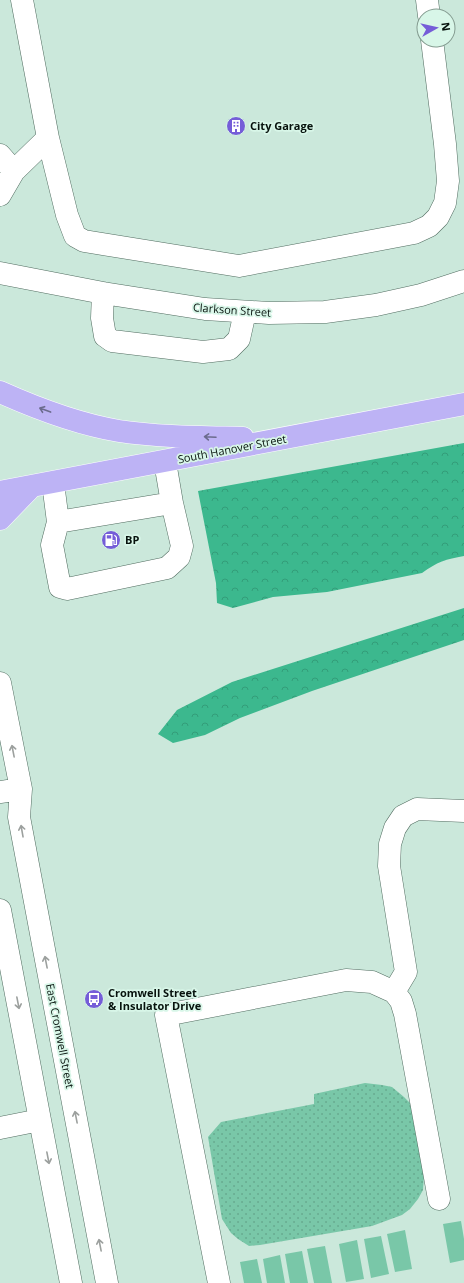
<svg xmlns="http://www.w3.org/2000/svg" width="464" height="1283" font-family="'Open Sans',sans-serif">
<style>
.grass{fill:url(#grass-dots)}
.forest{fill:url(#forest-crowns)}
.park{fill:#79c7a8}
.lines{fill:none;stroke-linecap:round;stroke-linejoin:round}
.minor-casing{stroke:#526d61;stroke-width:23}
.major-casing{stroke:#fff;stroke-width:23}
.minor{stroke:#fff;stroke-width:22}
.major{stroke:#bdb3f5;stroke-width:22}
.oneway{stroke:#6b6b8d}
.oneway2{stroke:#9ca09e}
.labels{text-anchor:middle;stroke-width:3.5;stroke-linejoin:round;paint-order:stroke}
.poi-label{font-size:11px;font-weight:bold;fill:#07120d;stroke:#d8f6e8;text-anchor:start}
.street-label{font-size:11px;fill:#07120d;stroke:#d8f6e8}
</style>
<defs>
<pattern id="grass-dots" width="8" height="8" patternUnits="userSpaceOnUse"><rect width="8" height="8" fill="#79c7a8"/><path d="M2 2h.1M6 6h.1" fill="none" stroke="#67aa8f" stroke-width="1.8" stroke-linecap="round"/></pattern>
<pattern id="forest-crowns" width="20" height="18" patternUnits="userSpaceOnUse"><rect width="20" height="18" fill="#3cb88e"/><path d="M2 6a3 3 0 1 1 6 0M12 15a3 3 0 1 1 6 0" fill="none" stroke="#339d79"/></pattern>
</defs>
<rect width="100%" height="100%" fill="#cbe8db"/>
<path class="grass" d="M365,1083L382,1085L392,1087L404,1097L413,1106L425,1160L423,1190L418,1199L410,1209L402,1215L372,1226L260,1245L249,1246L238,1239L231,1233L222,1219L208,1137L221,1122L314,1104V1094Z"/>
<path class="forest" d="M464,443V556C446,559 437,562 422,573L327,592L273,597L233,608L217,603L216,583L198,491Z
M464,608V640L312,691L240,718L205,735L173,743L158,734L177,710L232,682Z"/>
<path class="park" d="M461,1221L464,1239V1260L450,1263L443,1224Z
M405,1230L412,1269L395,1272L387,1234Z
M381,1236L389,1274L371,1278L364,1239Z
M357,1240L364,1279L346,1282L339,1244Z
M325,1246L332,1283H314L307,1249Z
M302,1251L308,1283H290L285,1254Z
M280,1255L285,1283H267L263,1259Z
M257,1259L262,1283H244L240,1262Z"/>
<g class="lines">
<defs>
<path id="minor" d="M427,0L429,16
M48,138L67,215L75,236L84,241L239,266L414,233L429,226L438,217L445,203L448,181L445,144L432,40
M0,155L14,171L0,195
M14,171L48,138L22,0
M0,273L103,293L205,309L269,313L325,312L376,305L421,295L464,281
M103,293L102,318L105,336L112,341L203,352L229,349L239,339L245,312
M53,483L58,522L52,545L60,587L67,589L167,568L179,557L182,546L172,503L165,462
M58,522L172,503
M0,683L21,789L19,817L107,1283
M0,792L21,789
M0,910L71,1283
M394,992L406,972L389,866L390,844L395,828L403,816L417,809L464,811
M0,1128L40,1120
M219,1283L166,1015L346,980L372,982L394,992L401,1001L405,1014L439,1199"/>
<path id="major" d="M0,392C38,409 77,424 119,431C159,437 202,437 243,438
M0,492L464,404
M0,519L31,487"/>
</defs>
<use href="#minor" class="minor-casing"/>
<use href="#major" class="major-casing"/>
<use href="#minor" class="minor"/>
<use href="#major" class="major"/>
</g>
<defs><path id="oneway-shaft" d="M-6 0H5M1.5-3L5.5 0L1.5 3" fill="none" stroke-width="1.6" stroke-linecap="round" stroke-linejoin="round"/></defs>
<g class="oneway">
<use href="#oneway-shaft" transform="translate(45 410) rotate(-160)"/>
<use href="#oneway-shaft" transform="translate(210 437) rotate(-177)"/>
</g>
<g class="oneway2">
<use href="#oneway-shaft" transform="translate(13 751) rotate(-101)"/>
<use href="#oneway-shaft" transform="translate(22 831) rotate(-100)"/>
<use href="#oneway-shaft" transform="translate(46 962) rotate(-101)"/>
<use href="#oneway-shaft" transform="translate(18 1003) rotate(79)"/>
<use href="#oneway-shaft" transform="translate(76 1117) rotate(-101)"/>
<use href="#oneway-shaft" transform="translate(48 1158) rotate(79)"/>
<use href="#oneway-shaft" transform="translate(100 1245) rotate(-101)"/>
</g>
<defs>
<symbol id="building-disc" viewBox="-11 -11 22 22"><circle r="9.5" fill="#755dd8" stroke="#d8f6e8"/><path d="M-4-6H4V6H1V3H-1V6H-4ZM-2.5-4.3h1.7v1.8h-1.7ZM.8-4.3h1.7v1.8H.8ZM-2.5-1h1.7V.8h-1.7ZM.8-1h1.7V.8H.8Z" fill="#fff"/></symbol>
<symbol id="fuel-disc" viewBox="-11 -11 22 22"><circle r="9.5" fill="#755dd8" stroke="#d8f6e8"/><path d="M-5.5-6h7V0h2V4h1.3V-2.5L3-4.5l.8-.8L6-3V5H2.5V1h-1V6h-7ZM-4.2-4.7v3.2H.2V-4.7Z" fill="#fff"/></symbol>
<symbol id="bus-disc" viewBox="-11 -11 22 22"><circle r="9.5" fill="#755dd8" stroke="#d8f6e8"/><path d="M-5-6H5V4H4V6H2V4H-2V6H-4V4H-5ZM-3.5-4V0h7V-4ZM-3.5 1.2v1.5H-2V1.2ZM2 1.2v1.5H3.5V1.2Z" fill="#fff"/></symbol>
</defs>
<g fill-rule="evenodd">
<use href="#building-disc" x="225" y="115" width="22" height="22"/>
<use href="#fuel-disc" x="100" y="529" width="22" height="22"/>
<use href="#bus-disc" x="83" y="988" width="22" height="22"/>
</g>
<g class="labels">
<g class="poi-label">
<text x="250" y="130">City Garage</text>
<text x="125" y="544">BP</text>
<text x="108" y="997">Cromwell Street<tspan x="108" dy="13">&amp; Insulator Drive</tspan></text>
</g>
<g class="street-label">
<text transform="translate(232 310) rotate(4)" y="4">Clarkson Street</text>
<text transform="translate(232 449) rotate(-11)" y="4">South Hanover Street</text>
<text transform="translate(60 1036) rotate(79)" y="4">East Cromwell Street</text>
</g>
</g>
<g transform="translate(436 28) rotate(82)"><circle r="19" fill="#d8f6e8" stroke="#849b90"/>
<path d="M0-3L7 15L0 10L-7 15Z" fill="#755dd8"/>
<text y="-6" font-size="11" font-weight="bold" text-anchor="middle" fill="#07120d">N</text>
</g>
</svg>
